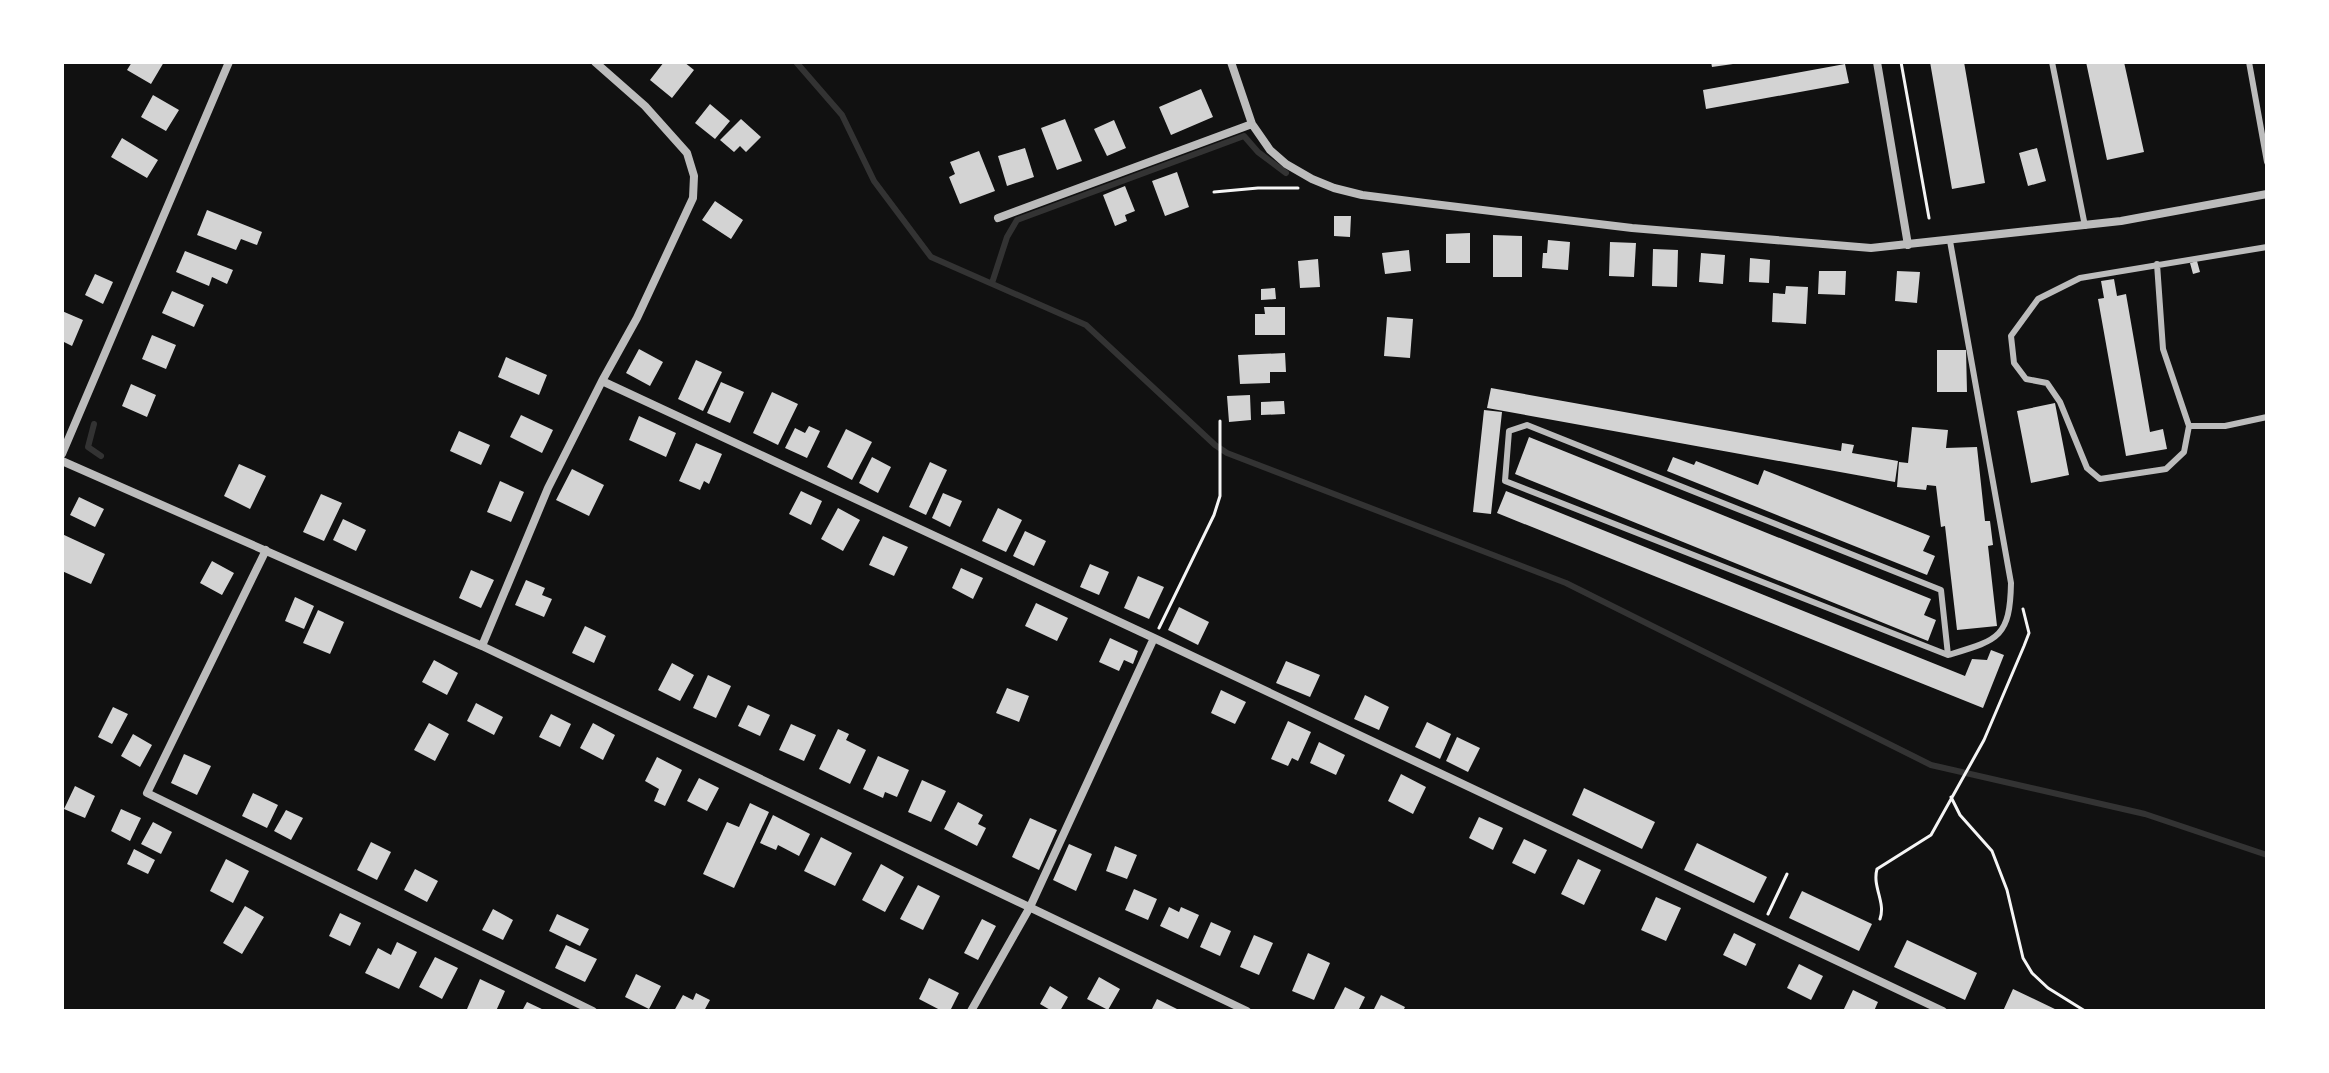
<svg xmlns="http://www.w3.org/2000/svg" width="2329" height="1073" font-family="'Nunito Sans',sans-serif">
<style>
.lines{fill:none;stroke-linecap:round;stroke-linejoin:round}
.stream{stroke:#333;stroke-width:6}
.building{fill:#d3d3d3}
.path{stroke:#f5f5f5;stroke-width:3}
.service{stroke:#bcbcbc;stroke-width:6}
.minor{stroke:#bcbcbc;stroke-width:8}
</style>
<rect width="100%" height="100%" fill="#111"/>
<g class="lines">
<path class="stream" d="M796,62L842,115L874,181L931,257L1086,325L1215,445L1227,453L1566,583L1931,765L2145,814L2267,855
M992,283L1007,237L1017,220L1244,136L1258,152L1286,173
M94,424L88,447L101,456"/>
</g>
<path class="building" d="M132,62H164L151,84L127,70Z
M664,62H684L694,70L672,98L650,80Z
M1711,62H1733V64L1712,67Z
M1930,62H1964L1985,183L1952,189Z
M2086,62H2124L2144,152L2107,160Z
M1845,64L1849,83L1706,109L1703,90Z
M1201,89L1213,117L1171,135L1159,107Z
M153,95L179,110L166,131L141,117Z
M710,104L730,121L715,139L695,123Z
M741,119L761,137L746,152L740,146L734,152L720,140Z
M1065,119L1082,161L1057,170L1041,128Z
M1114,120L1126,148L1107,156L1094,129Z
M122,138L158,160L147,178L111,157Z
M1025,148L1034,177L1007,186L998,156Z
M2037,148L2046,181L2028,186L2019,153Z
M979,151L995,191L960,204L949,177L955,174L950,162Z
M1177,172L1189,207L1165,216L1152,181Z
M1125,186L1135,211L1125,215L1127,221L1115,226L1103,195Z
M715,201L743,220L731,239L702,220Z
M207,210L262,232L257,245L241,239L236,250L197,235Z
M1334,216H1351L1350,237L1334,236Z
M1470,233V263H1446V234Z
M1493,235L1522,236V277H1493Z
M1548,240L1570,242L1568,270L1542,268L1543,253H1547Z
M1610,242L1636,243L1634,277L1609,276Z
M1653,249L1678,250L1677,287L1652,286Z
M1409,250L1411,271L1385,274L1382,253Z
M185,251L233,270L227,284L212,277L209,286L176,272Z
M1701,253L1725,255L1723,284L1699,282Z
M1750,258L1770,260L1769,283L1749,282Z
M1318,259L1320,287L1300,288L1298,261Z
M2197,261L2200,272L2193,274L2190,263Z
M1819,271H1846L1845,295L1818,294Z
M1897,271L1920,272L1917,303L1895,301Z
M95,274L113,282L103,304L85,295Z
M2114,279L2117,296L2126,294L2150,432L2163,429L2167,449L2126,456L2098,299L2104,298L2101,281Z
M1786,286L1808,287L1806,324L1772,322L1773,293L1785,294Z
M1275,288L1276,299L1261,300V289Z
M172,291L204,305L194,327L162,313Z
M1264,307H1285V335H1255V314H1265Z
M62,311L83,320L72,346L62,341Z
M1387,317L1413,319L1410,358L1384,356Z
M152,335L176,345L166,369L142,359Z
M639,349L663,362L650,386L626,373Z
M1937,350H1966L1967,392H1937Z
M1285,353L1286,372H1270V383L1240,384L1238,355Z
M506,357L547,375L539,395L498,377Z
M696,360L722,372L703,411L678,399Z
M721,382L744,392L730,423L707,413Z
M131,384L156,395L147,417L122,406Z
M1491,388L1841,451L1842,443L1854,445L1852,453L1898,461L1895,482L1487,408Z
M772,392L798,404L778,445L753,433Z
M1250,395L1251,420L1229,422L1227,396Z
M1284,401L1285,414L1261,415V402Z
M2055,403L2069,475L2031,483L2017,411Z
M1484,410L1502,412L1491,514L1473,512Z
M521,415L553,430L542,453L510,437Z
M639,416L676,433L666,457L629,440Z
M809,426L820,431L807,458L785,448L795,428L805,433Z
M1912,427L1948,430L1946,448L1977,447L1985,521H1990L1993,545L1988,546L1997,626L1957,630L1945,526L1941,527L1936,486L1927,485L1926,490L1897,487L1899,462L1908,463Z
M846,429L872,442L852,480L827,467Z
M459,431L490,445L481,465L450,451Z
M1529,437L1931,599L1924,615L1936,620L1928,641L1515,474Z
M696,443L722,454L709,484L704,481L700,490L679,481Z
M872,457L891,467L878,493L859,483Z
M1673,457L1694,465L1696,461L1758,485L1764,470L1930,536L1923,551L1935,556L1927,575L1667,471Z
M930,462L947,470L926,515L909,507Z
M239,464L266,476L250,509L224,496Z
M572,469L604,485L589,516L556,500Z
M500,481L524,492L511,522L487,512Z
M801,491L822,501L811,525L789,514Z
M1506,491L1965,676L1972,659L1987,660L1991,650L2004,655L1983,708L1497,513Z
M943,493L962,501L950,527L932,518Z
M321,494L342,503L324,541L303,532Z
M79,497L104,509L95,527L70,515Z
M838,508L860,520L843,551L821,539Z
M998,508L1022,520L1006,552L982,541Z
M343,519L366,530L356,551L333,540Z
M1025,531L1046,541L1034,566L1013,556Z
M62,534L105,554L91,584L62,571Z
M883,536L908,547L894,576L869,565Z
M212,561L234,573L222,595L200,583Z
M1090,564L1109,572L1099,595L1080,587Z
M961,568L983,578L973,599L952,588Z
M471,570L494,580L481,608L459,598Z
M1138,576L1164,587L1149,619L1124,608Z
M526,580L545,588L542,595L552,599L544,617L515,605Z
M295,597L314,606L304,629L285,621Z
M1036,603L1068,618L1057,641L1025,626Z
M1179,607L1209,622L1198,645L1168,630Z
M318,610L344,622L330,654L303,643Z
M585,626L606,636L594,663L572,653Z
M1110,638L1138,651L1133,664L1124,660L1119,671L1099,662Z
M434,660L458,673L447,695L422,682Z
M1286,661L1320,675L1310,697L1276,683Z
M672,663L694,675L680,701L658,690Z
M708,675L731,686L716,718L693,708Z
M1007,688L1029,696L1019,722L996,713Z
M1221,690L1246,702L1235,724L1211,713Z
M1365,695L1389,707L1379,730L1354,719Z
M476,703L503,717L494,735L467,721Z
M748,705L770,715L760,736L738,726Z
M113,707L128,714L112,744L98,737Z
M551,714L571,724L560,747L539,737Z
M1288,721L1311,732L1298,761L1292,758L1288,766L1271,759Z
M1427,722L1451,734L1440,759L1415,747Z
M429,723L449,734L435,761L414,750Z
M593,723L615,735L603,760L580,748Z
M791,724L816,735L804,761L779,750Z
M838,729L849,734L846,740L866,750L850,784L819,769Z
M133,734L152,745L140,767L121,756Z
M1457,737L1480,748L1468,772L1446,761Z
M1319,742L1345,755L1336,775L1310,763Z
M184,754L211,766L197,795L171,783Z
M878,756L909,770L897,797L885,792L883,798L863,789Z
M657,757L682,770L665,806L654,801L659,789L645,781Z
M1401,774L1426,787L1413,814L1388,801Z
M699,778L719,788L707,811L687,801Z
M922,780L946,791L931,822L908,812Z
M75,786L95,796L85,818L64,809Z
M1584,788L1655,822L1642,849L1572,815Z
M253,793L278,805L267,828L242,816Z
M958,802L983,815L978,824L986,828L977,846L944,829Z
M750,803L769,812L734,888L703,874L727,822L739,827Z
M121,809L141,818L130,841L111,831Z
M286,810L303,818L291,840L274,831Z
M773,815L810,834L799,856L778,845L776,850L760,843Z
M1479,817L1503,828L1493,850L1469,838Z
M1030,818L1057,830L1039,870L1012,857Z
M153,822L172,832L161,854L141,844Z
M821,837L852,853L835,886L804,871Z
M1524,839L1547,850L1535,874L1512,863Z
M371,842L391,852L377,880L357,870Z
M1697,843L1767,877L1754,903L1684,870Z
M1069,844L1092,854L1076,891L1053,880Z
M1115,846L1137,855L1127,879L1106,871Z
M134,849L155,860L148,874L127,864Z
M226,859L249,871L233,903L210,891Z
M1578,859L1601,870L1584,905L1561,894Z
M881,864L904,877L885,912L862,900Z
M415,869L438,881L427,902L404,890Z
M918,885L940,896L923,930L900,919Z
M1134,889L1157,899L1148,920L1125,910Z
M1802,891L1872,924L1859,951L1789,918Z
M1656,897L1681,908L1666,941L1641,930Z
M245,906L264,917L242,954L223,943Z
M1169,907L1179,912L1181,907L1199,915L1188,939L1160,926Z
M493,909L513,920L503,940L482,930Z
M340,913L361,923L350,946L329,936Z
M557,914L589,929L580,946L549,931Z
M982,919L996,926L978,960L964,953Z
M1211,922L1231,931L1220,956L1200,947Z
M1734,933L1756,944L1746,966L1723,955Z
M1254,935L1273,943L1259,975L1240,967Z
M1907,940L1977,973L1965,1000L1894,967Z
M397,942L417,952L399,989L365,973L378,948L391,955Z
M566,945L597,959L585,982L555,968Z
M1308,953L1330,963L1314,1000L1292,991Z
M435,957L458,968L442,999L419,987Z
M1799,964L1823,976L1811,1000L1787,988Z
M636,974L661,986L649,1009L625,997Z
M1099,977L1120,989L1108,1010L1087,999Z
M929,978L959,993L950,1011H942L919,999Z
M480,979L505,991L496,1011H472L467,1009Z
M1050,986L1068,997L1060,1011H1052L1040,1004Z
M1345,987L1365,997L1358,1011H1333Z
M2013,989L2059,1011H2003Z
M1853,990L1878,1002L1874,1011H1843Z
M696,993L710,1000L704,1011H674L683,995L693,1000Z
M1381,995L1405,1007L1403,1011H1373Z
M1157,999L1181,1011H1151Z
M527,1002L546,1011H522Z"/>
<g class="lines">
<path class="path" d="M1901,62L1929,218
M1214,192L1258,188H1298
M1159,628L1214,515L1220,496V421
M1951,797L1960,815L1992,851L2007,890L2023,958L2032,973L2048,988L2085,1011
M1768,914L1787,874
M1880,919C1886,902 1872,887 1877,869L1931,835L1984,740L2024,646L2029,633L2023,609"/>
<path class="service" d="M2052,62L2085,226
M2249,62L2267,162
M2157,264L2163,349L2189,426H2225L2267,417
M2189,426L2184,452L2166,469L2100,479L2087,468L2060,402L2047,383L2026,379L2014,363L2011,336L2038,299L2080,278L2267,247
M1948,655L1941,590L1527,425L1509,431L1505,481L1948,655C1998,640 2010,638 2011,583L1950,241"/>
<path class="minor" d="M1231,62L1252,124L1270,150L1286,164L1312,179L1334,188L1362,195L1425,203L1632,228L1871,248L2121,221L2267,194
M1877,62L1908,245
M998,218L1252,124
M602,381L1154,638L1943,1011
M62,454L229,62
M62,461L482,646L1247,1011
M266,550L147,793L593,1011
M482,646L548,488L602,381L637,318L693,198L694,176L687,153L645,106L595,62
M971,1011L1030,907L1154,638"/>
</g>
<rect width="2329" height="1073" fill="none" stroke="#ffffff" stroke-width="128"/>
</svg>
